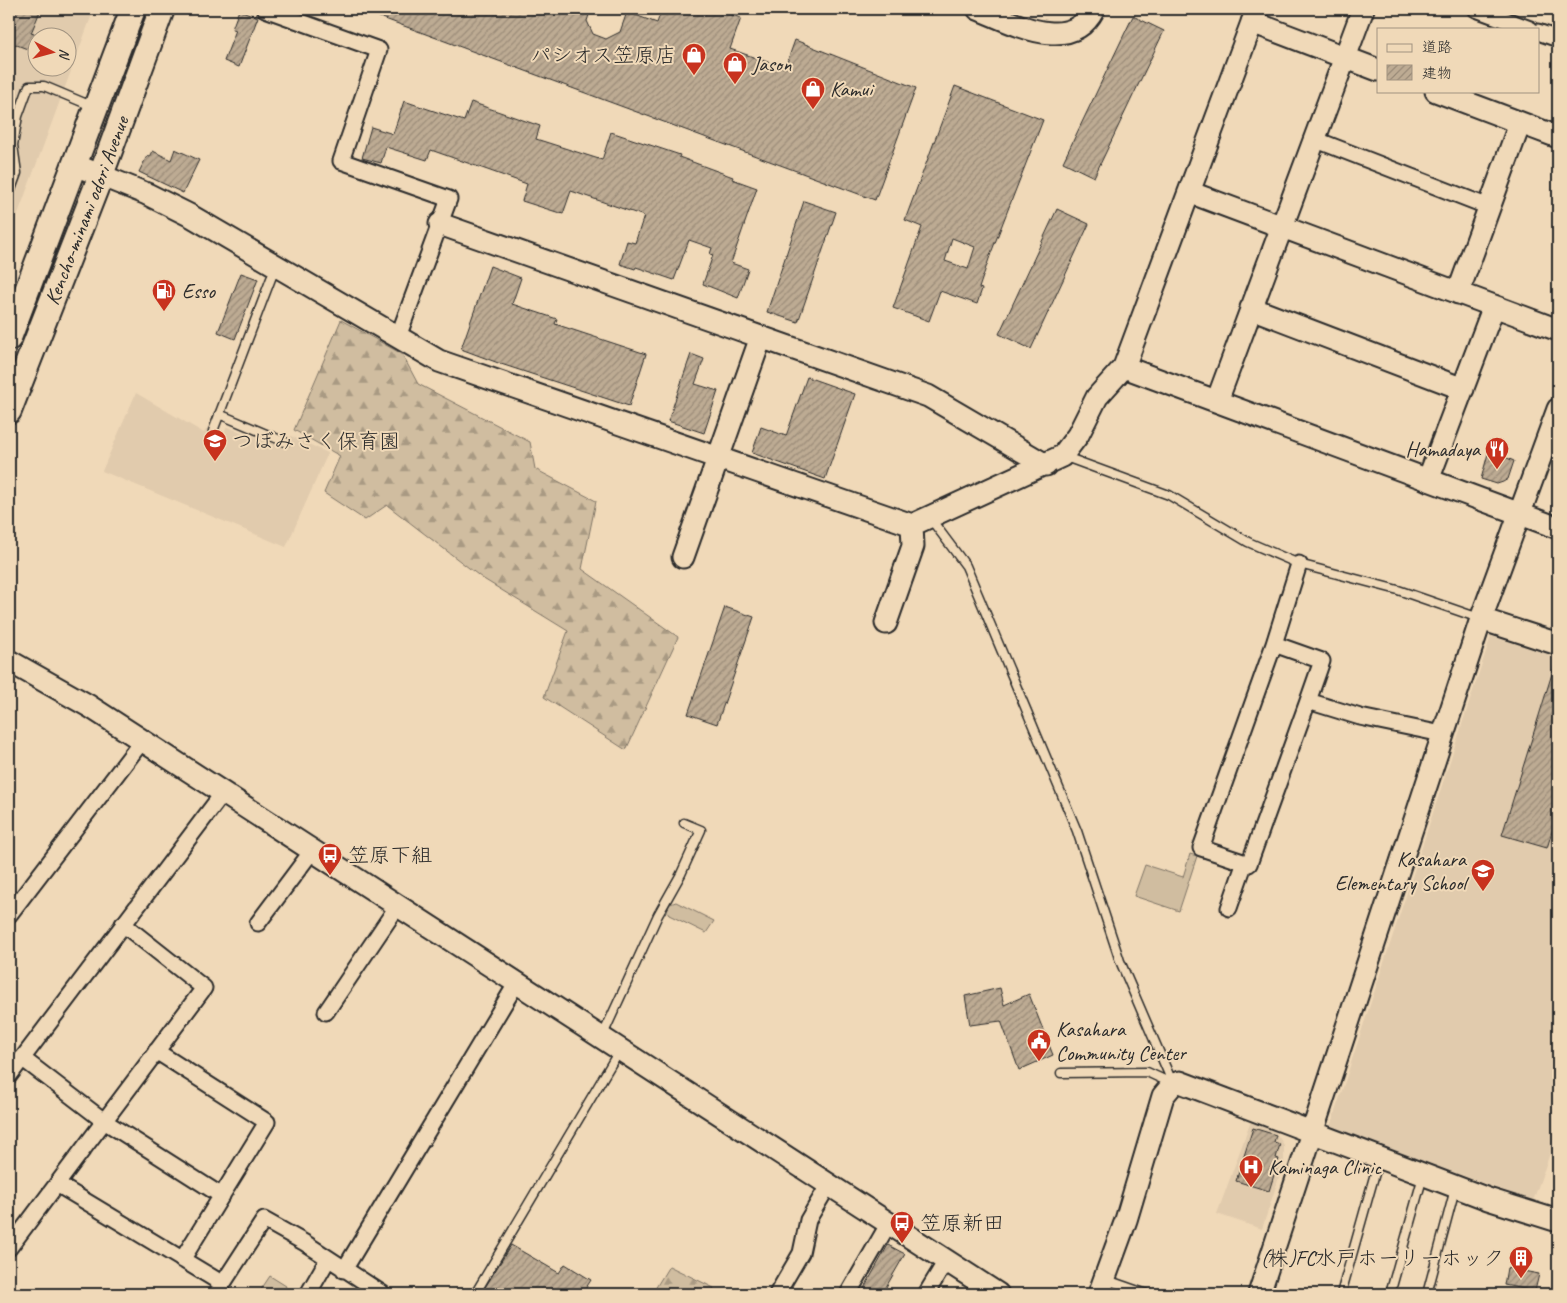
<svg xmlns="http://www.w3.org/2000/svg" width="1567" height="1303" font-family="Caveat,'Klee One',sans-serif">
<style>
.built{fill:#e1cbad;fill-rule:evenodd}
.forest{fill:url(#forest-firs);stroke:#7e7466}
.park{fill:#d0bda0;stroke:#7e7466}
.building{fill:url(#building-hatch);stroke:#2b2b2b;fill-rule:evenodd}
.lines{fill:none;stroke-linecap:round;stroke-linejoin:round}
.lane-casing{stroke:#2b2b2b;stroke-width:11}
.street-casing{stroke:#2b2b2b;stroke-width:19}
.secondary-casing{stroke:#2b2b2b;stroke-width:25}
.primary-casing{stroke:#2b2b2b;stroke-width:28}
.lane{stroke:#f0d9b8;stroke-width:8}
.street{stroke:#f0d9b8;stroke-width:15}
.secondary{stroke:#f0d9b8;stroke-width:21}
.primary{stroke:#f0d9b8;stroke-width:24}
.labels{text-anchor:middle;stroke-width:4;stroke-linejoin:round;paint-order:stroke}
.poi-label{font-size:21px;fill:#2b2b2b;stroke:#f0d9b8;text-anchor:start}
.street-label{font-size:21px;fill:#2b2b2b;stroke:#f0d9b8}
</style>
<defs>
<pattern id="forest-firs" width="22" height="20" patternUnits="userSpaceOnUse" patternTransform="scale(1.25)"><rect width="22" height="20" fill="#d0bda0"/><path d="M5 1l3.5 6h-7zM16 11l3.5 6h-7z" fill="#a99a83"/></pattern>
<pattern id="building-hatch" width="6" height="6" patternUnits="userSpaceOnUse" patternTransform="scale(1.25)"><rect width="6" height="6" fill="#bdab93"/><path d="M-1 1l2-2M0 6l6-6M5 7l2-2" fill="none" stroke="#9a8b78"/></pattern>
</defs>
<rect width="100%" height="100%" fill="#f0d9b8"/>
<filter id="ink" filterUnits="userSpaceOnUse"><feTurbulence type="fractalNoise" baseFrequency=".02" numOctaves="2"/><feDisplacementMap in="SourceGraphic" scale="10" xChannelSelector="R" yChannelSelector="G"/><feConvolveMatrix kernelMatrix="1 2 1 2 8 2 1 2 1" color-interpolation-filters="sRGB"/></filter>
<g filter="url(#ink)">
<path class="built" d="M9,9H94L9,238ZM38,38H68V68H38Z
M136,393L204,433L207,428L223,435L227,427L287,448L291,436L328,453L286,547L102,471Z
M1491,636L1558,657V1131L1533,1201L1330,1127Z
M1251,1121L1274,1130L1284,1145V1162L1262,1229L1217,1214Z"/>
<path class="forest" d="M341,320L402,354L418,384L530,442L535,469L596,501L582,569L678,637L626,750L544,697L568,631L482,578L387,505L365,520L324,493L340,456L294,430Z
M669,1266L714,1288L710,1294H652Z"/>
<path class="park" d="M1190,854L1197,856L1179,911L1134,896L1145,865L1183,877Z
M676,902L714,921L706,933L669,915L667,910L670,904Z
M270,1276L286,1286L282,1294H258Z"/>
<path class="building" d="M9,9H41L31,33L37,35L30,50L9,42Z
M358,9H591L587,21L593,34L606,39L620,32L627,12L657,23L662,9H713L741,18L730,49L785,68L795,40L916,88L875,200Z
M239,10L258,17L239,67L224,61L236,30L232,29Z
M1133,16L1164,31L1094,177L1063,162Z
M955,86L1043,120L991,253L979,288L982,289L977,304L940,291L929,321L893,308L922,227L905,220ZM952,238L975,247L968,269L945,261Z
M404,101L464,121L471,102L540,126L536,139L602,160L611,132L680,155L679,157L733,177L732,179L757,188L731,263L748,269L738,298L703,284L713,255L710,254L712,248L689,240L674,280L636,267L635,269L620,264L627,241L635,243L644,216L571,191L563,214L522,201L527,184L431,150L427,160L386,147L381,163L362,158L371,127L393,134Z
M175,149L199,160L183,193L139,172L147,156L150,157L153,151L171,160Z
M804,201L836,212L798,322L767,312Z
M1057,209L1089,224L1031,349L999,334Z
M490,266L521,278L512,304L557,319L555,324L646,354L629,406L501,364L461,349Z
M241,273L258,279L235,339L218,332Z
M691,354L704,359L695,384L718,391L704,433L668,421Z
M807,377L855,394L825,479L752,453L761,427L786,436Z
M1489,450L1514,461L1508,479L1503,482L1497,484L1481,479Z
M725,607L754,617L717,724L688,714Z
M1555,664H1558V754L1554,767L1558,768V812L1547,848L1502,835Z
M1000,988L1004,1005L1029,994L1053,1055L1019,1070L1001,1021L970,1025L965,996Z
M1253,1128L1276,1135L1274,1142L1280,1144L1276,1158L1279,1159L1269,1191L1236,1181Z
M511,1245L559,1273L565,1264L591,1280L582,1294H481Z
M888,1245L905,1254L882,1294H861Z
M1507,1268L1539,1274L1535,1291L1504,1285Z"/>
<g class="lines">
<defs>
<path id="lane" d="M9,195L17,173L13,145L18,116L29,86H44L94,107
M219,414L285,442
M213,431L275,268
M1063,456L1169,495L1248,542L1299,564L1398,590L1479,618
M930,518L966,566L1077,831L1120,961L1173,1084
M602,1037L658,915L681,874L701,830L684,823
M1061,1073L1147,1072L1171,1083
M1107,1280L1147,1294
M475,1294L619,1051
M1341,1294L1379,1159
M1390,1294L1423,1176
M1427,1294L1455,1189"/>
<path id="street" d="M265,9L379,50L341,161L449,199L398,337
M1476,9L1530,29
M1538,32L1558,39
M1314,139L1489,207
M1274,644L1299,564
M1308,701L1322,661L1274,644L1201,848L1249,864L1308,701L1360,717L1442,734
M1229,908L1245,862
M9,915L142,741
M258,923L312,851
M326,1012L397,907
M156,1051L267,1122L182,1260
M22,1058L104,1121L222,1196
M9,1076L223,793
M57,1184L223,1284
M9,1248L204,988L123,924
M344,1270L516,984
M216,1294L264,1220L305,1243L383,1294
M308,1294L328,1259
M777,1294L801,1253L808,1220L829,1184
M848,1294L889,1223
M926,1294L946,1261"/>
<path id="secondary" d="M978,9C1012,22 1070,56 1094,9
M1252,22L1378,70
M1436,91L1558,137
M75,165L147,194L191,216L439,361L912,525L1062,456L1078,435L1097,397L1124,367L1558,528
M1189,192L1558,330
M440,224L928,396L1046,465
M1458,293L1520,123
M1251,308L1463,389
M1124,367L1257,9
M1217,401L1363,9
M1428,480L1494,306
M683,557L761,337
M1481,619L1558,644
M886,623L913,546L912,525
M9,661L89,706L998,1294
M1099,1294L1126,1220L1163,1096L1173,1084L1180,1082L1488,1199L1558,1221
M1259,1294L1481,619L1558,409"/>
<g id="primary">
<path d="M9,338L133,9"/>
<path id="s1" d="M9,411L101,175L162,9"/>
</g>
</defs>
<use href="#lane" class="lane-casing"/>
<use href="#street" class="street-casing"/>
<use href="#secondary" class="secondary-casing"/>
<use href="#primary" class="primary-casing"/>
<use href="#lane" class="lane"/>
<use href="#street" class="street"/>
<use href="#secondary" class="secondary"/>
<use href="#primary" class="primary"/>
</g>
</g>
<defs>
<symbol id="shop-pin" viewBox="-11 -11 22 30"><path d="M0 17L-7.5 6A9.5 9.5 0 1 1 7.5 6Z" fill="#c8321e" stroke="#f0d9b8"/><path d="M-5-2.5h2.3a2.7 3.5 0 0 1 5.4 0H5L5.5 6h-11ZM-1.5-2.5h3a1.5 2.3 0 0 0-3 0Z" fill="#fff"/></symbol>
<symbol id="fuel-pin" viewBox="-11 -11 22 30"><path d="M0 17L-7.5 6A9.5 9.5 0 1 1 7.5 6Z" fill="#c8321e" stroke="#f0d9b8"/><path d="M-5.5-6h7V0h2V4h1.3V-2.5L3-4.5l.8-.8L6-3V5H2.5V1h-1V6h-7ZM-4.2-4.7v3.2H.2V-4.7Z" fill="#fff"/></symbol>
<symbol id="school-pin" viewBox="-11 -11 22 30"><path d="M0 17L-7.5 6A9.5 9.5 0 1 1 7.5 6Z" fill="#c8321e" stroke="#f0d9b8"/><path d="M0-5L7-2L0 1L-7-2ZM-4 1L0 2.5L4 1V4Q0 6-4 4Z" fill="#fff"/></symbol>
<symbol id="restaurant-pin" viewBox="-11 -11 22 30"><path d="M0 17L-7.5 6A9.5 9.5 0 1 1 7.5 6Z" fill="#c8321e" stroke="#f0d9b8"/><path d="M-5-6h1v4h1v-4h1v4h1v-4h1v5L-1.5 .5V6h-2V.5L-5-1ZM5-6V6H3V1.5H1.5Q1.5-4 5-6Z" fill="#fff"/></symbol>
<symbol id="bus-pin" viewBox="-11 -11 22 30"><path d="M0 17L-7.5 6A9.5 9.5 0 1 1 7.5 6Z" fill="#c8321e" stroke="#f0d9b8"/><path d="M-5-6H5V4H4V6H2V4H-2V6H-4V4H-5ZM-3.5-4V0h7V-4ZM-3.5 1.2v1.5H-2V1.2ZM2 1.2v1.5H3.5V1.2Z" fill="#fff"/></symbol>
<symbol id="civic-pin" viewBox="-11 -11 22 30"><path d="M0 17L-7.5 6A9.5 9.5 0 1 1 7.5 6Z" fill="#c8321e" stroke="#f0d9b8"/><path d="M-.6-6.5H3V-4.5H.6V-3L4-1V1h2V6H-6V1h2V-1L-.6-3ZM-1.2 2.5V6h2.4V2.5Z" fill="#fff"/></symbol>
<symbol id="hospital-pin" viewBox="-11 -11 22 30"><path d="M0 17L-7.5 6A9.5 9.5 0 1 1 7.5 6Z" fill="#c8321e" stroke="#f0d9b8"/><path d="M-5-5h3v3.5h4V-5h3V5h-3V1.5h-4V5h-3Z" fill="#fff"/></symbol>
<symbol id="building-pin" viewBox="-11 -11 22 30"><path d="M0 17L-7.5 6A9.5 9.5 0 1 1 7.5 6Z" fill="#c8321e" stroke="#f0d9b8"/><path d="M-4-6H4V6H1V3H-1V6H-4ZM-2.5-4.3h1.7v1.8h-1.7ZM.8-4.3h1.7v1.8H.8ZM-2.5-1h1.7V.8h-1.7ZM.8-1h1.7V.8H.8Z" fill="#fff"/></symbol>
</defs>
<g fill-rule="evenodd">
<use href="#shop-pin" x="680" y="41" width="28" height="38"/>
<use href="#shop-pin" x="721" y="50" width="28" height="38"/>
<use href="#shop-pin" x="799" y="75" width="28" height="38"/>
<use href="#fuel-pin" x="150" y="277" width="28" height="38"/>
<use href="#school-pin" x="201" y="427" width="28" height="38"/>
<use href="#restaurant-pin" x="1483" y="435" width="28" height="38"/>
<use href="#bus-pin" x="316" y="841" width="28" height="38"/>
<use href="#school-pin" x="1469" y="857" width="28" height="38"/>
<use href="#civic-pin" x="1025" y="1027" width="28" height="38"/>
<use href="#hospital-pin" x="1237" y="1153" width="28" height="38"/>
<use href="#bus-pin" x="888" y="1209" width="28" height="38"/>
<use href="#building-pin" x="1507" y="1244" width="28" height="38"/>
</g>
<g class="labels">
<g class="poi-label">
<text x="676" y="62" text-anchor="end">パシオス笠原店</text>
<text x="752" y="71">Jason</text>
<text x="830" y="96">Kamui</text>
<text x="182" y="298">Esso</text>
<text x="232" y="448">つぼみさく保育園</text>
<text x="1480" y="456" text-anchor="end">Hamadaya</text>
<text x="348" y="862">笠原下組</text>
<text x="1466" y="866" text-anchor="end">Kasahara<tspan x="1466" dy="24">Elementary School</tspan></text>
<text x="1056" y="1036">Kasahara<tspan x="1056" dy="24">Community Center</tspan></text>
<text x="1268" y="1174">Kaminaga Clinic</text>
<text x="920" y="1230">笠原新田</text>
<text x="1504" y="1265" text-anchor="end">(株)FC水戸ホーリーホック</text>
</g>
<g class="street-label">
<text dy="7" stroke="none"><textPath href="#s1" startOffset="215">Kencho-minami odori Avenue</textPath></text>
</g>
</g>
<rect width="1567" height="1303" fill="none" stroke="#f0d9b8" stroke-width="30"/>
<rect x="15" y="15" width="1537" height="1273" fill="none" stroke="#2b2b2b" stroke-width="2" filter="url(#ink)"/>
<rect x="1377" y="28" width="162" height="65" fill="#f0d9b8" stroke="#a19380"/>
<rect x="1387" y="44" width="25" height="8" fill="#f0d9b8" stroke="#a19380"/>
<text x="1422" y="52" font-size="15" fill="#2b2b2b">道路</text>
<rect x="1387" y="65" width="25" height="15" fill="url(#building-hatch)" stroke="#a19380"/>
<text x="1422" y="78" font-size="15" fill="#2b2b2b">建物</text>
<g transform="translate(52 52) rotate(96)"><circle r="24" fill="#f0d9b8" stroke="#a19380"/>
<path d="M0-4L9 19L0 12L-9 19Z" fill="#c8321e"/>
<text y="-8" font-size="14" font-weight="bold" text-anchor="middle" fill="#2b2b2b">N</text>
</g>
</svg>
